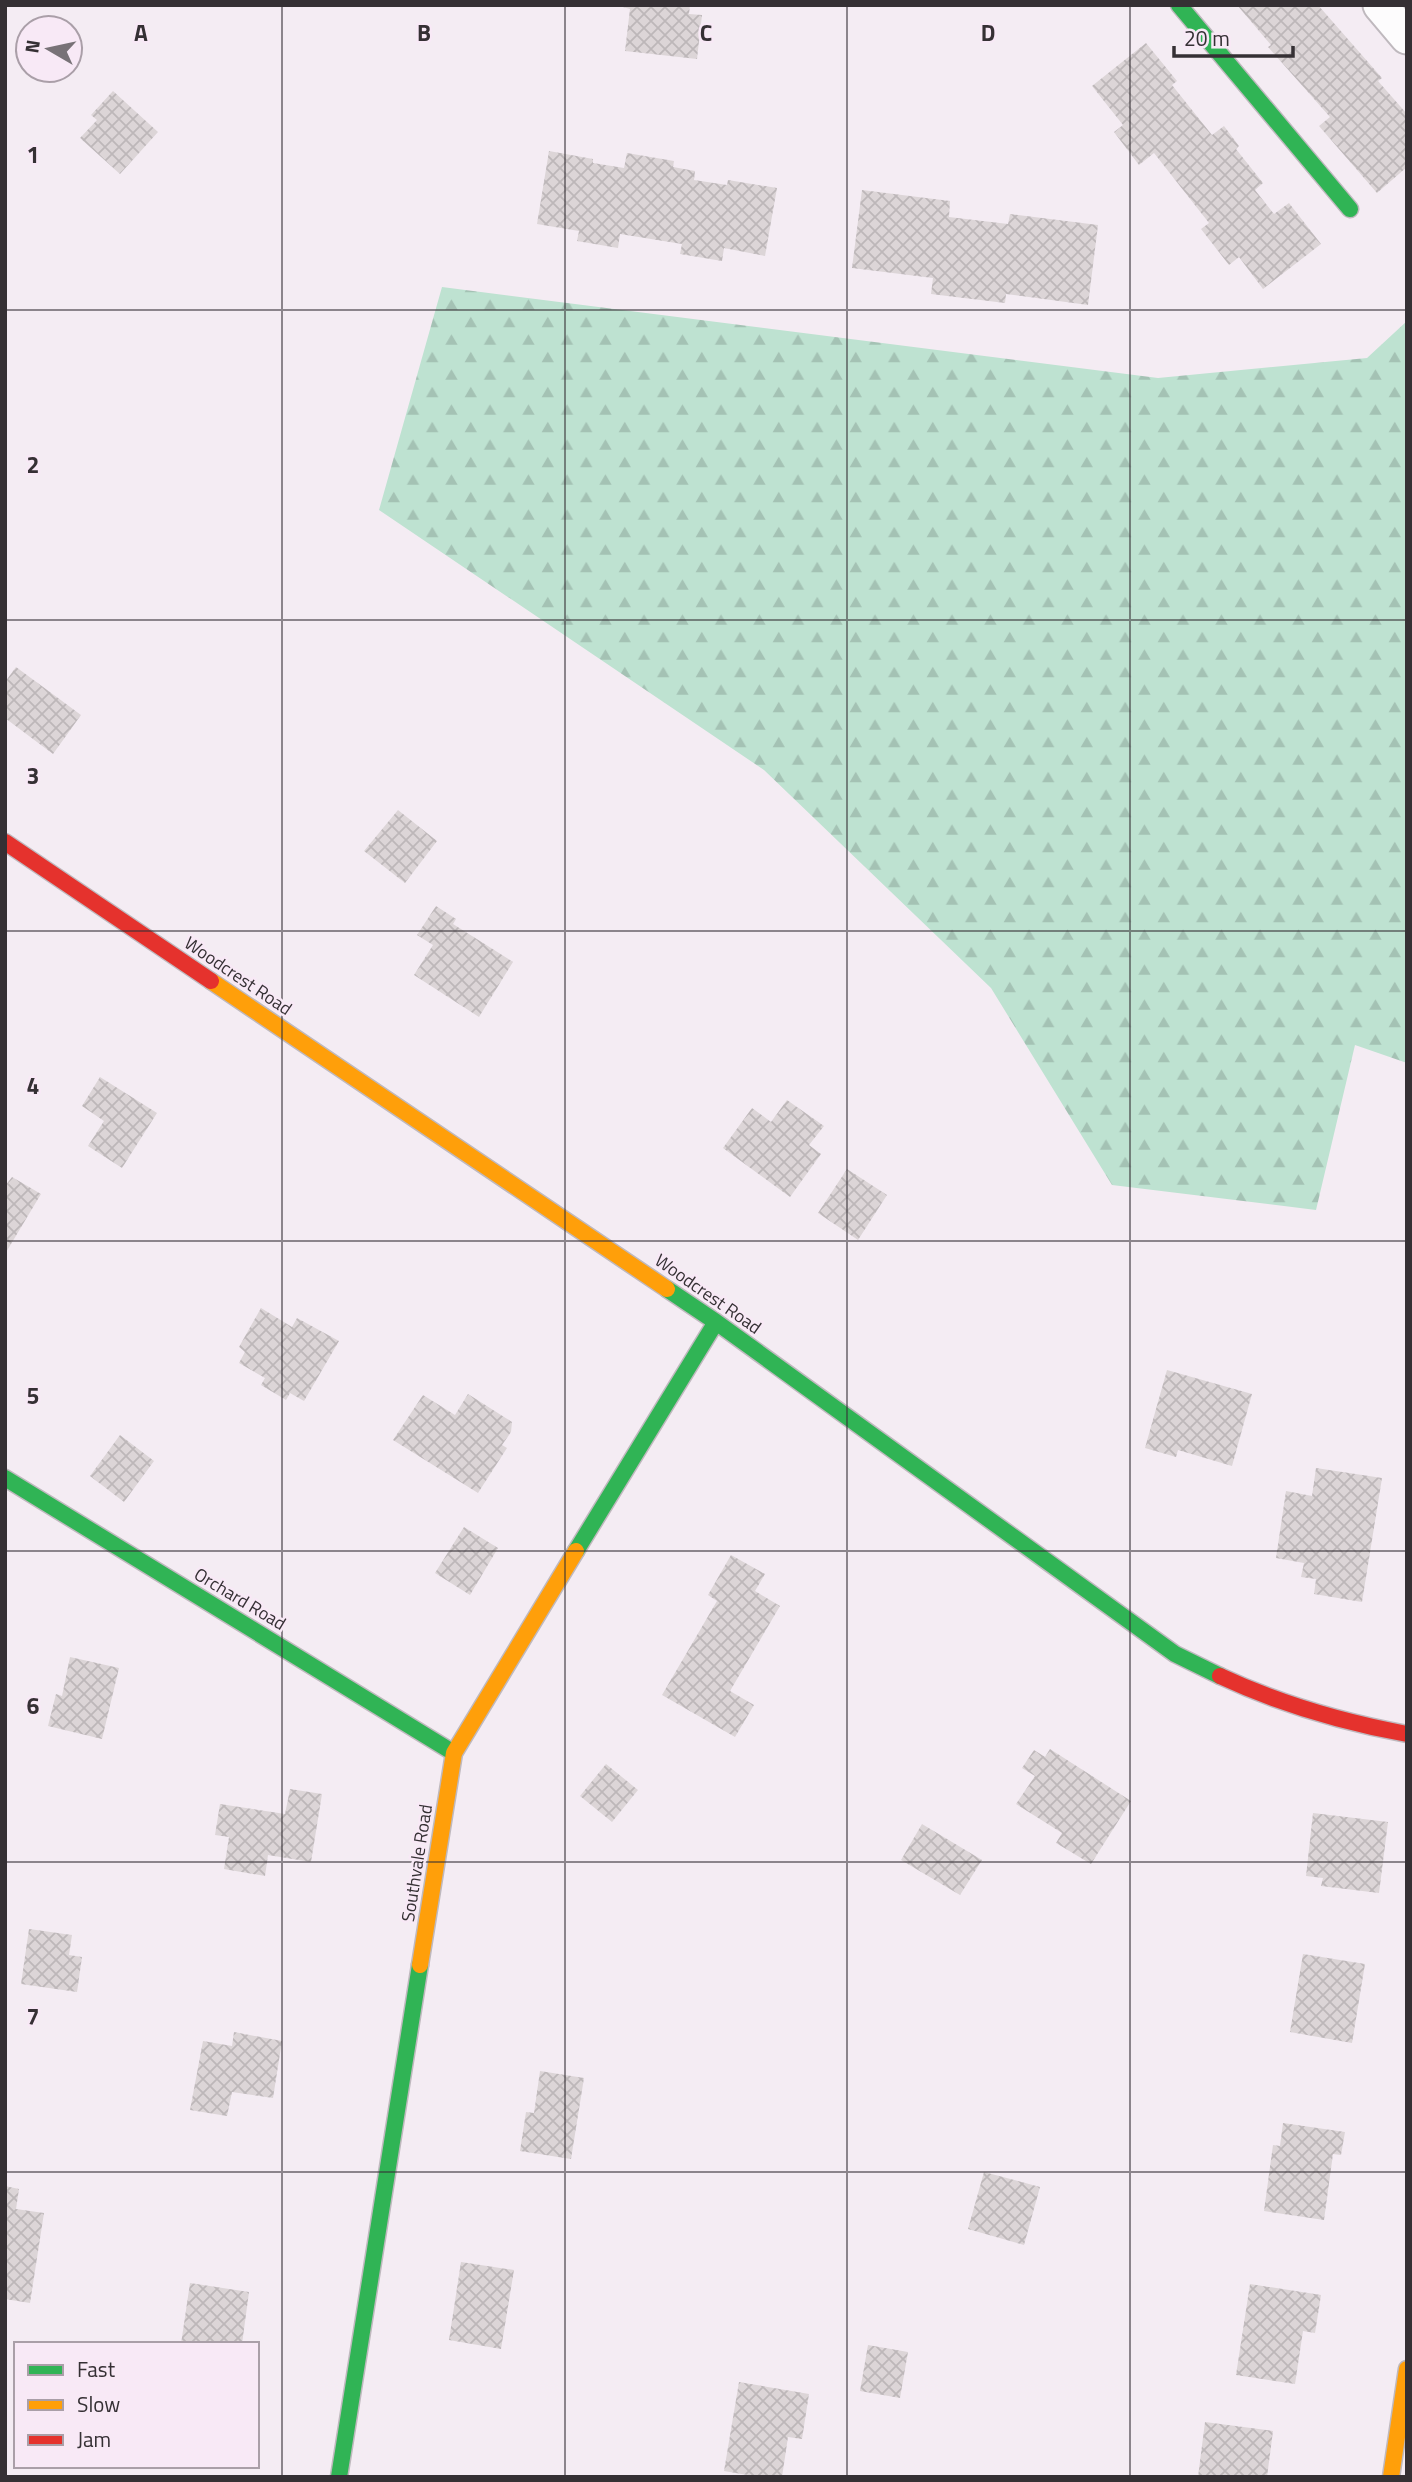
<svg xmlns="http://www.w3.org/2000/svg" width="1412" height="2482" font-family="'Titillium Web',sans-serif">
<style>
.forest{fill:url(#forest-firs)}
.building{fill:url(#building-cross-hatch)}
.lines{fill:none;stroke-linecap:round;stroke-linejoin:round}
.street-casing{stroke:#bfb9be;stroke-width:37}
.fast-casing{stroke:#bfb9be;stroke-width:19}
.slow-casing{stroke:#bfb9be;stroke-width:19}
.jam-casing{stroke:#bfb9be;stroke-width:19}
.street{stroke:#fdfcfd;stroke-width:33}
.fast{stroke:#30b455;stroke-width:16}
.slow{stroke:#ff9f0a;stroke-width:16}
.jam{stroke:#e5322d;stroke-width:16}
.grid{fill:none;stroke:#353034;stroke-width:2;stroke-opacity:0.55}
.labels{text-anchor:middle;stroke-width:5;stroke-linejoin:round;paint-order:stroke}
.street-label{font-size:18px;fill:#353034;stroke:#f8e9f6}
.grid-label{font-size:23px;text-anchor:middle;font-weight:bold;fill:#353034;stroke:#f8e9f6;stroke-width:5;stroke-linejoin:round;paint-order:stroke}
</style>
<defs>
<pattern id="forest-firs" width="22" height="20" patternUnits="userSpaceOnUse" patternTransform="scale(1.75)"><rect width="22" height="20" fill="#bee2d1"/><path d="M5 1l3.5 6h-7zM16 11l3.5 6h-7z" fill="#a4c2b4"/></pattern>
<pattern id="building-cross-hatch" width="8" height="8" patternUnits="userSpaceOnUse" patternTransform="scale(1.75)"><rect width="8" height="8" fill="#dcd5d7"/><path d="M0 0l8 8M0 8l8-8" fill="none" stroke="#bdb7b9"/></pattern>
</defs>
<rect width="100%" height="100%" fill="#f4ecf3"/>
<path class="forest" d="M442,287L1158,378L1367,358L1407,321V1063L1355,1045L1316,1210L1112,1185L991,988L764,770L379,510Z"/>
<path class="building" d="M616,5H690L689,14L702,15L697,59L625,51L630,9Z
M1237,5H1318L1382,78L1378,81L1407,114V167L1377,193L1319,126L1330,117L1268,47L1271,45Z
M1146,43L1177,81L1172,85L1212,135L1224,126L1239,146L1236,149L1263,183L1255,190L1274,214L1289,203L1321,244L1263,289L1239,257L1229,265L1201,229L1209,223L1154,153L1139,165L1114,132L1123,125L1092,86Z
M113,91L158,132L120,174L80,138L97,120L91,115Z
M549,151L593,159V163L624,168L627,153L674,161L673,167L695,171L694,180L727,185L728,180L777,188L765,256L724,248L722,261L680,254L682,244L620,234L618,248L577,241L579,231L537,224Z
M862,190L950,201L949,217L1008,224L1010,214L1098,225L1088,305L1006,294L1005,303L931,294L933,278L852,268Z
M16,667L81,715L53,754L5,718V682Z
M398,810L437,841L405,883L364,851Z
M436,906L456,919L453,924L513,962L479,1017L414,975L433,945L417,935Z
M100,1077L157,1113L122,1168L88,1146L104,1121L82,1106Z
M787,1100L824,1126L809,1145L821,1154L790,1197L723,1148L752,1108L771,1122Z
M847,1169L887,1195L858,1240L818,1213Z
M12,1177L41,1194L5,1254V1186Z
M261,1308L292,1327L297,1318L339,1341L304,1401L290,1393L286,1400L261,1385L265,1378L239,1363L245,1352L239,1347Z
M1167,1370L1252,1394L1232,1466L1178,1450L1176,1457L1145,1448Z
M468,1394L512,1422L511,1432L502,1445L507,1448L478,1493L393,1440L423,1395L455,1415Z
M120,1435L154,1461L124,1502L90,1476Z
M1316,1468L1382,1478L1362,1602L1314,1594L1316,1579L1301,1577L1304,1563L1276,1558L1286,1491L1312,1496Z
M464,1527L498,1548L470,1595L435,1573Z
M731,1555L765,1574L755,1591L780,1606L730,1691L754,1705L735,1737L662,1695L717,1601L708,1595Z
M70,1657L119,1668L102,1739L48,1726L56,1694L62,1696Z
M1050,1749L1131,1801L1091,1864L1056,1843L1062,1833L1016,1804L1035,1776L1022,1768L1034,1750L1045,1757Z
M606,1764L638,1790L612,1822L580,1796Z
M290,1789L322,1794L311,1862L268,1855L265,1876L224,1869L229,1837L215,1835L220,1804L285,1814Z
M1313,1813L1388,1822L1379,1893L1321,1886L1323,1878L1306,1876Z
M922,1824L982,1860L960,1895L901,1860Z
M29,1929L72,1935L69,1955L82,1957L77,1992L21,1984Z
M1303,1954L1365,1964L1352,2043L1290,2032Z
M234,2032L282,2041L273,2098L232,2092L227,2116L190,2110L203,2041L232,2046Z
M540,2071L584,2078L571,2159L520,2151L526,2112L534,2113Z
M1283,2123L1345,2132L1341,2155L1333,2154L1324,2220L1264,2211L1273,2145L1280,2146Z
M984,2172L1040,2187L1024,2245L968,2229Z
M5,2186L19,2189L16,2209L44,2213L30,2303L5,2299Z
M461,2262L514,2270L501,2349L449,2340Z
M190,2283L249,2292L242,2344H181Z
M1250,2284L1321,2295L1315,2333L1303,2331L1295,2384L1236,2375Z
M868,2345L908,2352L900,2398L860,2391Z
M739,2382L809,2394L802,2439L788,2437L782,2477H759L724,2471Z
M1205,2422L1273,2431L1267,2477H1198Z"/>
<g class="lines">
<defs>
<path id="street" d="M1380,5L1407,37"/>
<path id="fast" d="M1179,5L1350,209
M667,1289L716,1322L1175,1654L1220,1676
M5,1478L454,1753
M576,1551L716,1322
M339,2477L420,1965"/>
<path id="slow" d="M211,981L667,1289
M420,1965L454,1753L576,1551
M1391,2477L1407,2369"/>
<path id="jam" d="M5,842L211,981
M1220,1676C1280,1704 1342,1722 1407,1734"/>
</defs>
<use href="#street" class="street-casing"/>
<use href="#fast" class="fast-casing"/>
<use href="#slow" class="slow-casing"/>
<use href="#jam" class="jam-casing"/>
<use href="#street" class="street"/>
<use href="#fast" class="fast"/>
<use href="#slow" class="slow"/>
<use href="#jam" class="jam"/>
</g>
<path class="grid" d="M282,5V2477M565,5V2477M847,5V2477M1130,5V2477M5,310H1407M5,620H1407M5,931H1407M5,1241H1407M5,1551H1407M5,1862H1407M5,2172H1407"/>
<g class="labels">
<g class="street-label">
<text transform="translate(238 976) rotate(34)" y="6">Woodcrest Road</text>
<text transform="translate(708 1294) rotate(35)" y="6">Woodcrest Road</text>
<text transform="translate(240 1599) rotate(31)" y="6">Orchard Road</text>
<text transform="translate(417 1863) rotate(-81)" y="6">Southvale Road</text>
</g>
</g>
<g class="grid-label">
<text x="141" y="41">A</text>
<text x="424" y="41">B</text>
<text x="706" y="41">C</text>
<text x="988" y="41">D</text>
<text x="33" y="163">1</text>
<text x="33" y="473">2</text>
<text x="33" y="784">3</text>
<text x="33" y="1094">4</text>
<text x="33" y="1404">5</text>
<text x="33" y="1714">6</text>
<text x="33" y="2025">7</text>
</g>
<rect width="1412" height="2482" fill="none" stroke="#353034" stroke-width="14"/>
<rect x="14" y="2342" width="245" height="126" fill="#f8e9f6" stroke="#aa9fa8" stroke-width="2"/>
<rect x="28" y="2365" width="35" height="10" fill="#30b455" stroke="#aa9fa8" stroke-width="2"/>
<text x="77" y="2377" font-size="21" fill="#353034">Fast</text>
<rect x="28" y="2400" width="35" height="10" fill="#ff9f0a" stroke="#aa9fa8" stroke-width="2"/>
<text x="77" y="2412" font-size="21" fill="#353034">Slow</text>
<rect x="28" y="2435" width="35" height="10" fill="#e5322d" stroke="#aa9fa8" stroke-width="2"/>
<text x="77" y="2447" font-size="21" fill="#353034">Jam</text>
<g transform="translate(49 49) rotate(279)"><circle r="33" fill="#f8e9f6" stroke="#aa9fa8" stroke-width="2"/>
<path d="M0-5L12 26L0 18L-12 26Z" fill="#787277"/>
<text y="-10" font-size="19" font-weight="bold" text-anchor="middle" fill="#353034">N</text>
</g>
<path d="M1174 46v10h119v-10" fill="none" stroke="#353034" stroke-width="3.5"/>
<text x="1184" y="46" font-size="21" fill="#353034" stroke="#f8e9f6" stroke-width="5" paint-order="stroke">20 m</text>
</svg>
